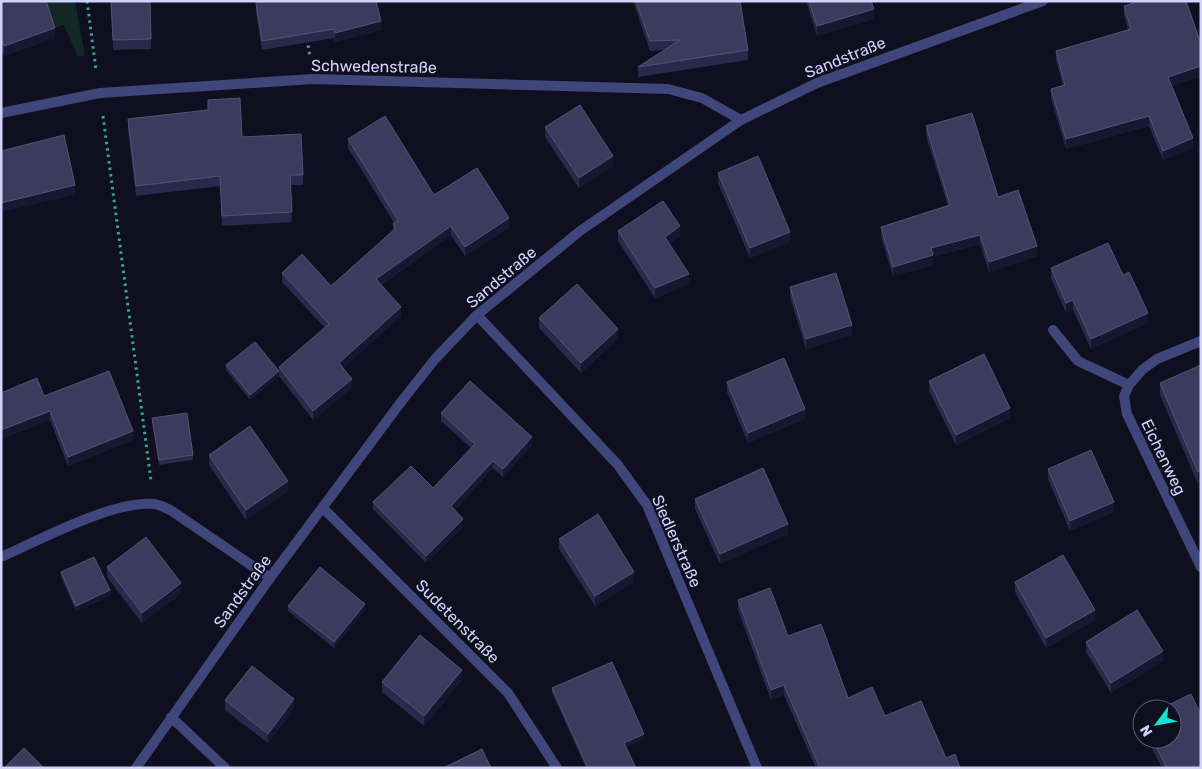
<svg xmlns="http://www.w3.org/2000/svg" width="1202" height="769" font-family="Rubik,sans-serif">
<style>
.green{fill:#122824}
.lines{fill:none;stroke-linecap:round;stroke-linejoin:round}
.path{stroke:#38a78d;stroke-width:3;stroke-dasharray:2.5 4;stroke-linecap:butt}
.service{stroke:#3e467a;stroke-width:10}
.minor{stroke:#3e467a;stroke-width:10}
.wall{fill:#2a294b}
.shaded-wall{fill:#171732}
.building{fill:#3c3b5e;stroke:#535377}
.labels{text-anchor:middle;stroke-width:4;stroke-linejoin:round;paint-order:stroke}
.street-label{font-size:16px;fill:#d1d3fb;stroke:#0f0f1f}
</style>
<rect width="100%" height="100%" fill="#0f0f1f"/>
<path class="green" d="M42,1H75L85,55L78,57L64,25L52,28Z"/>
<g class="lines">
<path class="path" d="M87,1L96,70
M307,39L310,57
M103,116L151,481"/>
<path class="service" d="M1053,330L1078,361L1129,385"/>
<path class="minor" d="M1,113L100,93L313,79L668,89L702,98L741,120
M477,315L618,465L647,505L757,768
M1201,341L1157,359L1142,370L1129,385L1124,396L1127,414L1201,567
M323,508L508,693L557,768
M1,557C40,540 113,500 154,504C161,505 166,508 172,511L270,578
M171,717L225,768
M136,768L270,578L401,402L435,359L477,315L580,231L741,120L817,83L1043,1"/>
</g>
<path class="wall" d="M1,1L55,38L4,56L1,47Z
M111,1H150L151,49L113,50Z
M381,1L376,3L381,30L335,42L334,38L262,50L256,12V3Z
M633,1H740L748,50V60L638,77V67L664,50L650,51Z
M806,1H871L874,19L817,36Z
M1124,6L1201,44V76L1171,86L1193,148L1163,160L1149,126L1066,149L1051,98V89L1063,86L1056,60V51L1128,30L1124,16Z
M208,100L242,137L303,175V185H290L292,222L222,226L220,186L136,196L128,129V119L208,110Z
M926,126L998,197L1037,256L989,272L980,244L933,257V265L893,276L881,237V227L948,206L926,136Z
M545,127L613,166L579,188L545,137Z
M348,139L434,195L509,228L465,256L451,235L381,285L401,316L343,368L352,388L313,420L279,376V367L325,328L282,282V273L331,286L393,231V224L394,223L348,148Z
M718,173L790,242L750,258L718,183Z
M1200,208H1201V224L1200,222Z
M618,231L680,236L669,244L689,284L655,298L618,241Z
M1051,268L1123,275L1148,323L1091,349L1073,310L1066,313L1051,278Z
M790,287L852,335L806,349L790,297Z
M539,318L618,339L581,373L539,328Z
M226,365L279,376L250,400L226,370Z
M1201,365L1198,484L1160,395V383Z
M929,381L1010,418L956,445L929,391Z
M727,382L805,419L748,443L727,392Z
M1,393L44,396L133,440L68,466L50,420L1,439Z
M441,413L532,445L503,477L493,468L455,510L463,527L426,563L373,509V502L433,488L471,448L441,421Z
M152,418L193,455V460L159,465L152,423Z
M209,455L288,491L246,520L209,465Z
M1048,469L1114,512L1070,531L1048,479Z
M695,499L788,534L720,564L695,509Z
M559,539L634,582L595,606L559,549Z
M107,567L181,593L142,623L107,577Z
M61,572L110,596L76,611L61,577Z
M1015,582L1095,620L1046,648L1015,592Z
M738,600L788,636L848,698L885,716L960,768H816L784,695L771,700L738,610Z
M288,606L365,609L334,648L288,611Z
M1086,642L1163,661L1111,693L1086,652Z
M462,680L424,726L382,692V682Z
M552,688L644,739L626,747L636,768H586L552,693Z
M225,700L294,709L268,743L225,710Z
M1147,739H1172L1201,768H1162Z"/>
<path class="shaded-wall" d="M874,9V19L817,36V26Z
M381,21V30L335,42V33Z
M55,28V38L4,56V46Z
M1201,66V76L1168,87V77Z
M1149,116V126L1066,149V139Z
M1193,138V148L1163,160V151Z
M613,156V166L579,188V178Z
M75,185V195L1,212V203Z
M509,218V228L465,256V247Z
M451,226V235L376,288V279Z
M680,226V236L665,247V237Z
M790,232V242L750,258V248Z
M980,235V244L933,257V265L893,276V267L931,248Z
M1037,246V256L989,272V262Z
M689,274V284L655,298V288Z
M1073,300V310L1066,313V303Z
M401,307V316L339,372V363Z
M1148,313V323L1091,349V339Z
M852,325V335L806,349V339Z
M618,329V339L581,373V363Z
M279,371V376L250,400V395Z
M352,379V388L313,420V411Z
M1010,408V418L956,445V435Z
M805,409V419L748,443V433Z
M50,411V420L1,439V430Z
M133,431V440L68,466V457Z
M532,437V445L503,477V469Z
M493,461V468L451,514V506Z
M1201,470V482L1198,484V472Z
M288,481V491L246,520V510Z
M1114,502V512L1070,531V521Z
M463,519V527L426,563V556Z
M788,524V534L720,564V554Z
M634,572V582L595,606V596Z
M181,583V593L142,623V613Z
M110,590V596L76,611V606Z
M365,604V609L334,648V642Z
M1095,610V620L1046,648V638Z
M1163,651V661L1111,693V683Z
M462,670V680L424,726V716Z
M784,685V695L771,700V690Z
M294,699V709L268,743V734Z
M644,734V739L624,748V743Z"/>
<path class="building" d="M1,1H46L55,28L4,46L1,37Z
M111,1H150L151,39L113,40Z
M264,1H376L381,21L335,33L334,29L262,41L256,3Z
M636,1H740L748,50L638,67L680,40L650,41Z
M809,1H871L874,9L817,26Z
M1139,1H1186L1201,44V66L1168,77L1193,138L1163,151L1149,116L1066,139L1051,89L1065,85L1056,51L1131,29L1124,6Z
M240,98L242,137L301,134L303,175H290L292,212L222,216L220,176L136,186L128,119L208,110V100Z
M580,105L613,156L579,178L545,127Z
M972,113L998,197L1018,190L1037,246L989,262L980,235L931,248L933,255L893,267L881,227L950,205L926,126Z
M385,116L434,195L477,168L509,218L465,247L451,226L376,279L401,307L339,363L352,379L313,411L279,367L329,324L282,273L302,254L331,286L396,228L393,224L398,220L348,139Z
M64,135L75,185L1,203V151Z
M758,156L790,232L750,248L718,173Z
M663,201L680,226L665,237L689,274L655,288L618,231Z
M1108,243L1123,275L1129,272L1148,313L1091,339L1073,300L1066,303L1051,268Z
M836,273L852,325L806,339L790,287Z
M577,284L618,329L581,363L539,318Z
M255,342L279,371L250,395L226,365Z
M984,354L1010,408L956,435L929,381Z
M784,358L805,409L748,433L727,382Z
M1201,365V470L1198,472L1160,383Z
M109,371L133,431L68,457L50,411L1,430V393L37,378L44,396Z
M470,381L532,437L503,469L493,461L451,506L463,519L426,556L373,502L411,466L433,488L475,444L441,413Z
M187,413L193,455L159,460L152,418Z
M250,426L288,481L246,510L209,455Z
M1091,450L1114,502L1070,521L1048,469Z
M763,468L788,524L720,554L695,499Z
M598,514L634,572L595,596L559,539Z
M146,537L181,583L142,613L107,567Z
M1063,555L1095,610L1046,638L1015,582Z
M94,557L110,590L76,606L61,572Z
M320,567L365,604L334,642L288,606Z
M770,588L788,636L821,624L848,698L872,687L885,716L921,701L946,758L955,754L960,768H820L784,685L771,690L738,600Z
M1137,610L1163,651L1111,683L1086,642Z
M420,635L462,670L424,716L382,682Z
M612,662L644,734L624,743L636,768H588L552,688Z
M252,666L294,699L268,734L225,700Z
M1191,694L1201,715V768H1167L1152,739H1172V709H1160Z
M24,748L44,768H4Z
M482,749L491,768H446L445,767Z"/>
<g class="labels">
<g class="street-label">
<text transform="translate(845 57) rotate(-22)" y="6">Sandstraße</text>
<text transform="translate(374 66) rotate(1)" y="6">Schwedenstraße</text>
<text transform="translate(501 277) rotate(-40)" y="6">Sandstraße</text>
<text transform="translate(1164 457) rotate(64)" y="6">Eichenweg</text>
<text transform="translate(677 541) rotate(66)" y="6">Siedlerstraße</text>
<text transform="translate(242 591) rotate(-54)" y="6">Sandstraße</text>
<text transform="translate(458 621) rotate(45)" y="6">Sudetenstraße</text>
</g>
</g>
<rect width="1202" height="769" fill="none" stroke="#d1d3fb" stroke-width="5"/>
<g transform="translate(1157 724) rotate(238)"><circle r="24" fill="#0f0f1f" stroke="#5d5d77"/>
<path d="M0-4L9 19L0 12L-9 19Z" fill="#14e3d4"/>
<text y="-8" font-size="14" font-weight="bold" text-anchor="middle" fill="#d1d3fb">N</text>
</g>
</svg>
